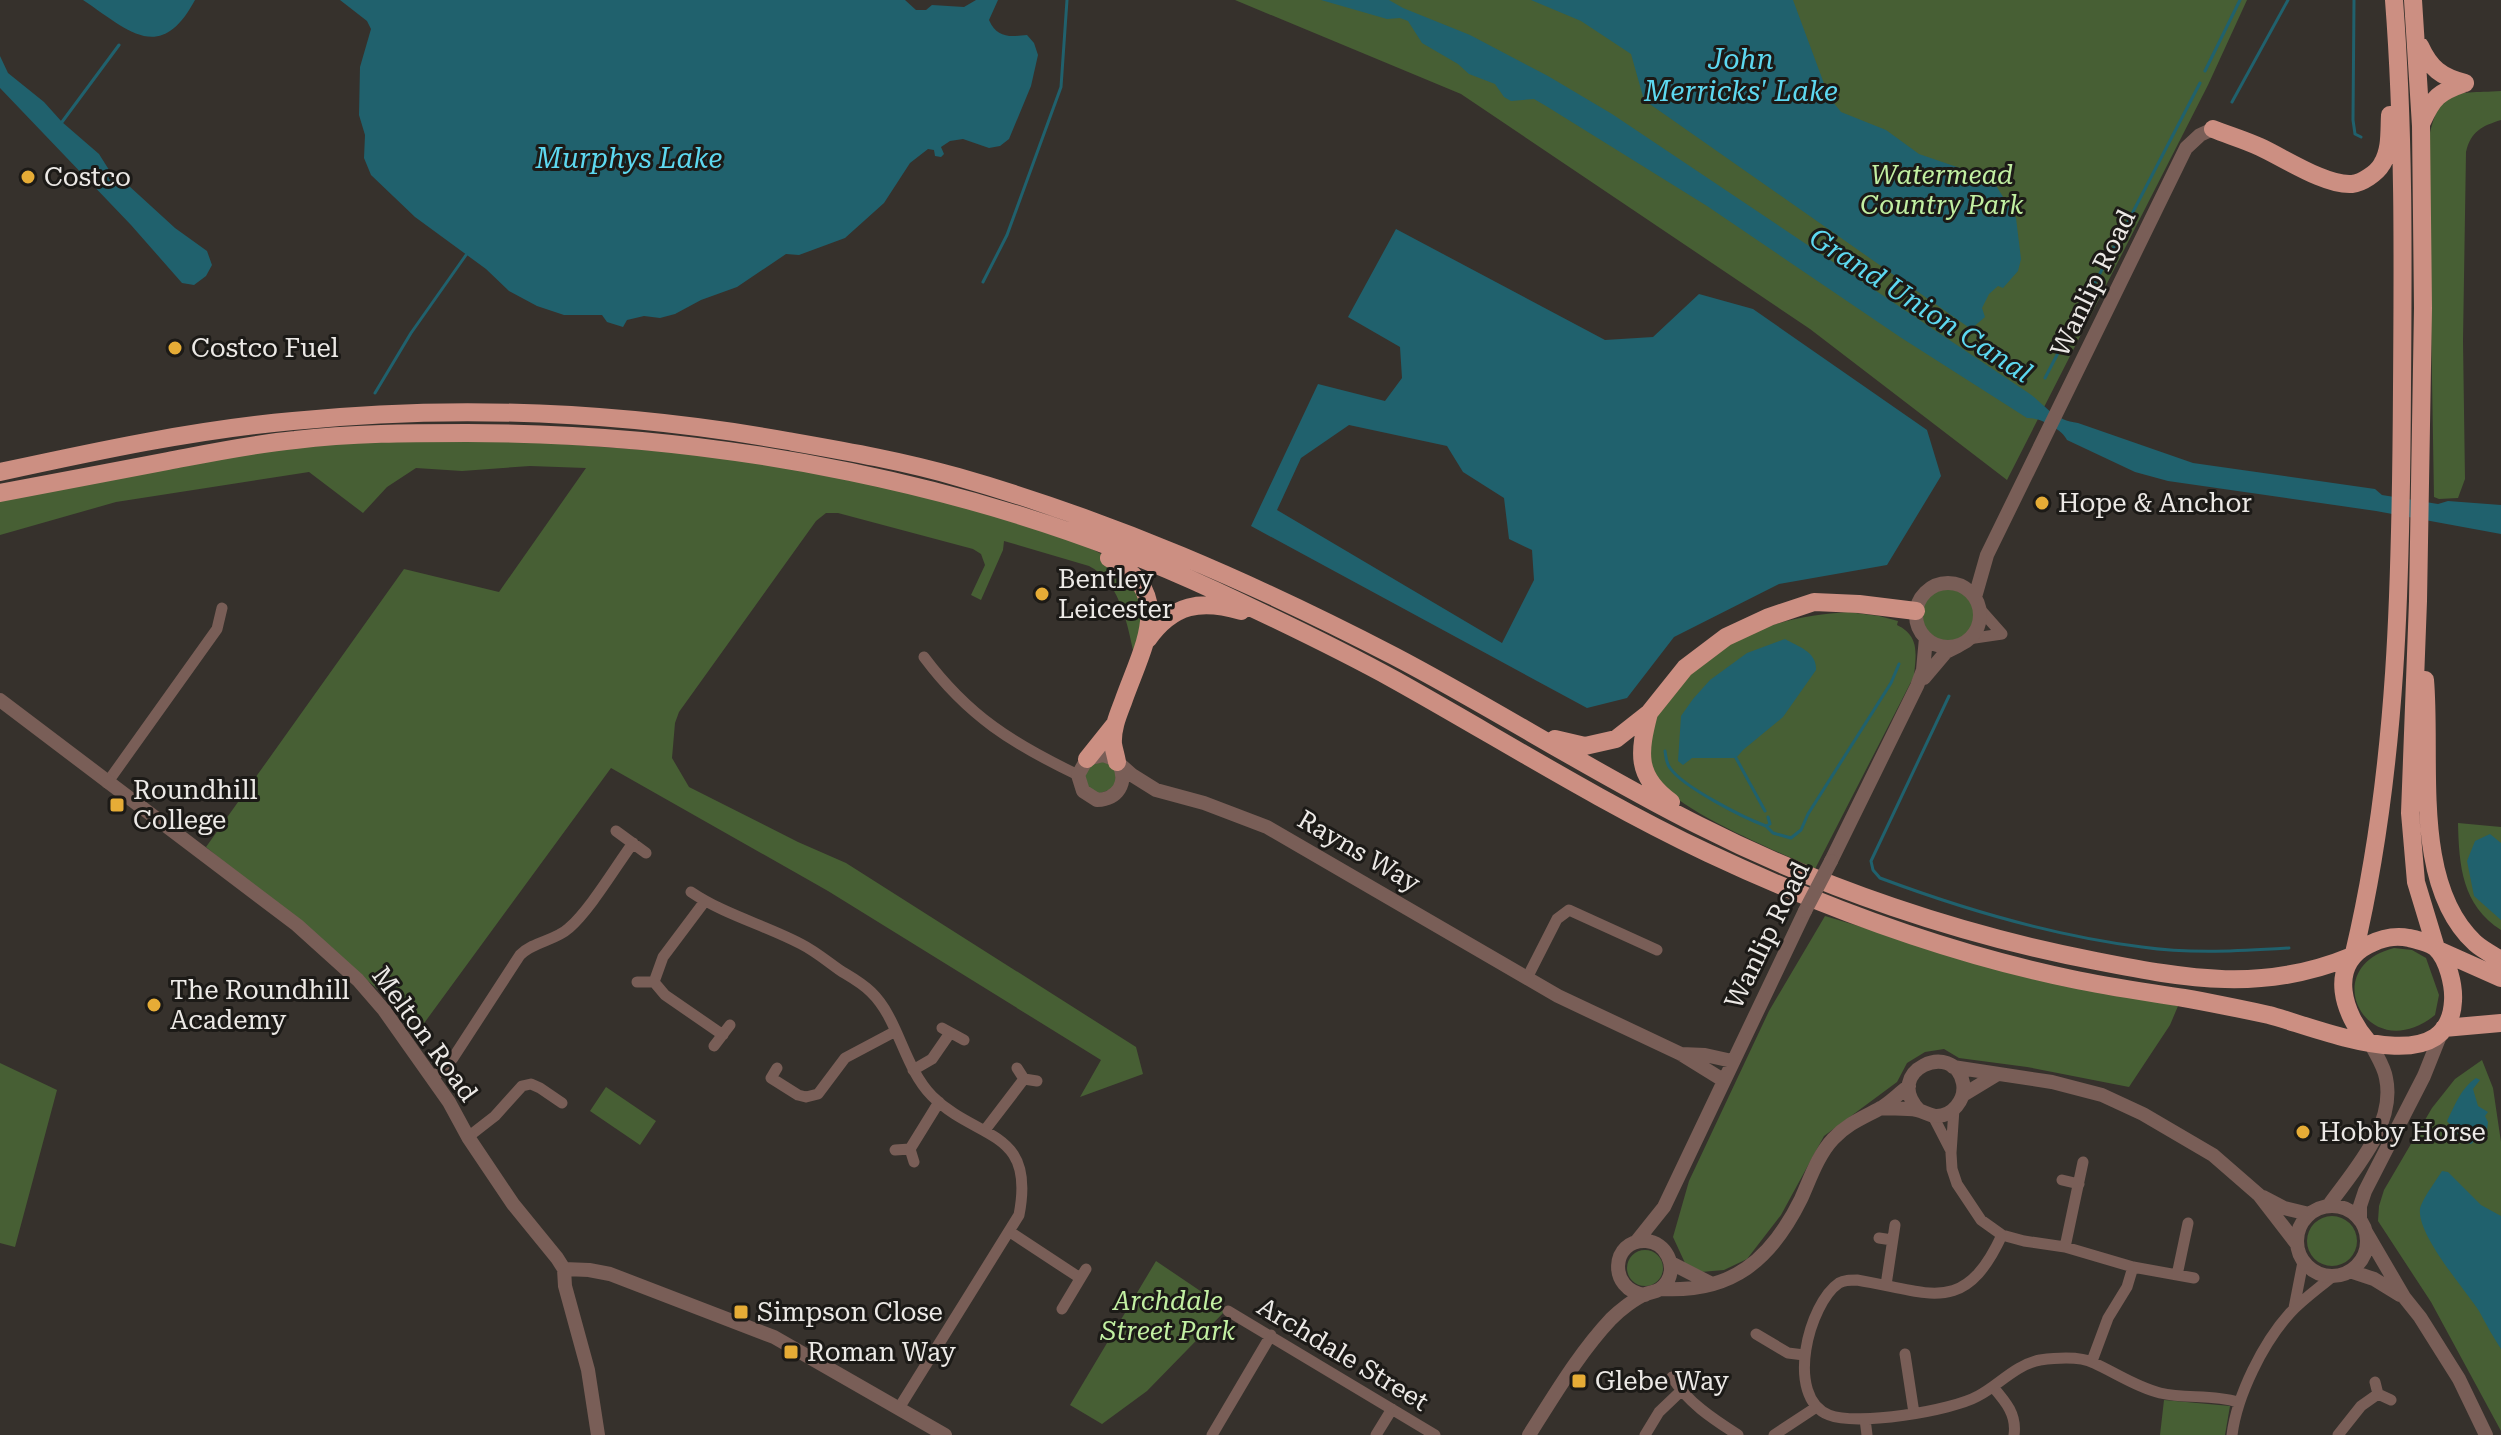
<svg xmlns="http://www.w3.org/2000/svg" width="2501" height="1435" font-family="'Roboto Serif',serif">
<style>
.green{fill:#475f34}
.water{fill:#20616d;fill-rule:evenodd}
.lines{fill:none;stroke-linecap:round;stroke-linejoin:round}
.stream{stroke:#20616d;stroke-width:3}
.minor{stroke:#795e57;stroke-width:11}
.tertiary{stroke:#795e57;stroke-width:14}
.trunk{stroke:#cc8f82;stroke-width:18}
.tertiary-bridge{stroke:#795e57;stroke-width:14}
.poi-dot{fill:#e6ac36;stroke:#1c1a17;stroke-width:3}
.labels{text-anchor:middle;stroke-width:6;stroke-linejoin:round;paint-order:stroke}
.park-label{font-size:26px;font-style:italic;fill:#c2f0a2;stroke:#1c1a17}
.poi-label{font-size:26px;fill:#ece9e6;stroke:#1c1a17;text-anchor:start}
.street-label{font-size:26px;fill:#ece9e6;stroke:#1c1a17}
.water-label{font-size:28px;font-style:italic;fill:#5dd8f0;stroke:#1c1a17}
</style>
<rect width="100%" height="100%" fill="#36312c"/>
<path class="green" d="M1235,0H2247L2208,85L2007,480L1810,329L1461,94Z
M2501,91V120C2482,126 2471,131 2466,152L2463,341L2465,479L2458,498L2439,499L2434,497L2428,143C2439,87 2450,94 2501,91Z
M411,433L796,461L1055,529L1116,562L1144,586V644L1133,650C1127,621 1118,580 1089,566L1004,541L1003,550L981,600L971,595L985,565L981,554L973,549L838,513H826L816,521L679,712L675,723L672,758L689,787L798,842L846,863L1136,1047L1143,1074L1080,1097L1101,1060L828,891L611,768L422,1026L206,847L404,569L499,592L586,468L530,466L462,471L416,468L387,487L363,513L309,472L116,502L0,535V493L191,457Z
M1916 615a32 32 0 1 1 64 0a32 32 0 1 1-64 0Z
M1848,612L1879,616L1898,621L1897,625C1920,636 1916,654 1914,676L1815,869C1776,850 1680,813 1657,779C1618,722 1712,647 1758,630C1787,619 1818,614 1848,612Z
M1110,757L1122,785L1090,797L1080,767Z
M2458,823L2501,827V930C2462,905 2459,866 2458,823Z
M1825,916L1972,960L2178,1006L2170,1025L2129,1087L2027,1067L1959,1058L1944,1049L1925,1052L1907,1063L1897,1082L1824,1136L1781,1215L1747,1259L1724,1270L1701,1272L1685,1263L1673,1237L1689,1181L1769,1011Z
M2394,948L2412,950L2426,958L2439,995L2435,1015C2368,1069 2315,968 2394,948Z
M2482,1060L2493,1088L2501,1142V1431L2431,1302L2378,1221L2379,1206L2384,1190L2432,1108L2455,1079Z
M0,1063L57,1090L15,1247L0,1243Z
M606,1087L656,1121L640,1145L590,1111Z
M2307 1241a25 25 0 1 1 50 0a25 25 0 1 1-50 0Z
M1627 1268a18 18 0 1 1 36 0a18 18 0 1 1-36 0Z
M1156,1261L1227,1309L1147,1391L1102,1424L1070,1405Z
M2164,1400L2230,1406L2225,1435H2160Z"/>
<path class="water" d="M83,0H195C160,65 128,30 83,0Z
M340,0H905L916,10H926L932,5L964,7L976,0H998L989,20C997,38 1009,37 1027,35L1034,43L1038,55L1031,86L1009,139L1000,146L989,148L963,139L950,141L941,147L944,154L941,157L935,156L934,150L928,149L910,163L884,203L845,238L799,255L786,254L737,287L701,300L675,314L660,318L644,316L627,320L623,327L607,322L602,315H564L537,306L509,291L486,269L415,217L371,175L364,158L365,135L359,115L360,67L371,29L367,21Z
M1321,0H1389L1403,8L1470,35L1548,76L1612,114L2030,394C2047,407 2054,420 2078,423L2193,463L2375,489L2382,495L2438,504L2448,501L2501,505V534L2376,511L2168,481L2135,472L2067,440C2062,429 2039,417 2027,418L1900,337L1707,206L1546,106L1534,99L1511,101L1504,97L1495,84L1469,74L1458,64L1422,43L1408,21L1400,18L1387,19Z
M1531,0H1793L1829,97L1841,112L1886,130L1919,154L1992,179L2016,218L2021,259L2018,271L2003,288L1998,286L1989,294L1982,308L1985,317L1971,329L1644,100L1631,54L1581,21Z
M0,56L8,73L44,102L62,122L99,154L111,173L128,185L175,228L207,251L212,265L206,276L194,285L182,283L131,225L0,88Z
M1396,229L1605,340L1653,337L1699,294L1753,309L1927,430L1941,476L1887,565L1779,584L1674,637L1627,698L1587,708L1251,526L1318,384L1385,401L1402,378L1400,347L1348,317ZM1349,425L1447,446L1463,472L1504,498L1509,539L1532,550L1534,580L1502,643L1277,510L1301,458Z
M1785,639C1799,647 1817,652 1816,670L1783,717L1743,750L1736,758H1692L1683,765L1678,761L1681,716L1693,699L1710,680L1747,653Z
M2490,834L2501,843V920L2474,896L2467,861L2475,841Z
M2476,1078L2480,1080L2473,1089L2478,1106L2488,1112L2485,1116L2488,1122L2487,1130L2471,1144L2465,1142L2447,1121C2455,1105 2461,1088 2476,1078Z
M2442,1171L2448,1172L2481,1205L2501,1216V1349C2493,1337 2486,1324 2479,1311C2464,1288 2417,1235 2420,1209C2422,1199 2436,1181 2442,1171Z"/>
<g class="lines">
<path class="stream" d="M2354,0L2353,120L2355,134L2361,137
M2205,71L2240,0
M2232,102L2288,0
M62,122L119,45
M2122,233L2200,83
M983,282L1007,235L1061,87L1067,0
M2089,294L2115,245
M2045,378L2082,307
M375,393L411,333L466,255
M1949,696L1871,861L1873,870L1880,878C1963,909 2054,936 2142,947C2190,954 2241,951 2289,948
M1665,751C1666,757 1666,763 1670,768C1683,787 1744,818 1766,826L1773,833L1791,838L1801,830L1808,814L1891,683L1899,664
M1736,758L1765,811
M1766,826L1770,824L1768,817"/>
<path class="minor" d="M1979,608L2002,634
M1968,639L2002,634
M924,657C968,716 1013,744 1078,775
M107,783L217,629L222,608
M616,831L646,853
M691,892C725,915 765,925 801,944C815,951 828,962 841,971C851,977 862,983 871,992C899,1019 903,1066 932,1096C977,1141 1036,1128 1019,1215L899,1408
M705,901L663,957L654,982L665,995L723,1035
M1527,978L1557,919L1569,910L1657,950
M637,982H654
M942,1028L964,1040
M714,1046L730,1025
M777,1068L771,1078L798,1095L806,1097L818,1094L845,1058L894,1032
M1017,1068L1024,1079L1037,1081
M913,1070L932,1059L950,1033
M432,1079L453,1058L520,955C534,941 555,941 569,928C590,910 616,866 633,843
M1954,1109L1951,1153L1952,1169L1957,1184L1981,1220L2002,1235L2024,1241L2065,1247L2133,1267L2194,1278
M1933,1116L1950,1149
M985,1130L1024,1079
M468,1137L495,1116L522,1086L531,1084L540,1088L562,1103
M910,1149L939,1102
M895,1150L910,1149L914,1162
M2062,1180L2079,1184
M1010,1232L1080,1278
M2002,1235C1964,1317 1930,1292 1857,1280C1850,1280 1844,1280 1839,1283C1809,1303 1784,1397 1829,1415C1857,1426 1951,1411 1978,1396C1999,1385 2015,1365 2040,1360C2055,1358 2080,1356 2094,1363C2116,1373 2136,1387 2160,1393C2186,1399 2212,1394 2238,1402
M1879,1238L1892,1240
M2065,1247L2083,1162
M2177,1275L2188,1223
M1886,1285L1895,1225
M2294,1308L2303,1262
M1062,1309L1086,1269
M1228,1311L1435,1435
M1756,1334L1788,1353L1804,1355
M1905,1354L1914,1413
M2092,1361L2108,1318L2127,1287L2133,1267
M1672,1377C1687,1402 1713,1419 1738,1435
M2375,1382L2378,1394L2391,1400
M1993,1387C2006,1402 2017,1415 2014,1435
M1865,1419L1867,1435
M1212,1435L1271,1335
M1376,1435L1392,1409
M1645,1435L1659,1412L1681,1391
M1774,1435L1815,1408
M2232,1435C2237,1395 2263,1343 2290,1313C2303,1299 2319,1288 2333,1276
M2338,1435L2361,1406L2378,1394"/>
<path class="tertiary" d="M1916 615a32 32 0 1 1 64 0a32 32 0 1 1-64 0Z
M1975,597L1987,555L2186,148L2200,135L2213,129
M1924,678L1946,652L1958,646
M0,700L297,925L358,980L384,1010L449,1102L468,1137L513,1204L557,1258L564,1269L565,1286L588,1370L598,1435
M1119,764C1128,783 1118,799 1097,800L1083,791L1078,775L1087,759L1103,755L1114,759L1132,775L1156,790L1204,803L1267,827L1558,996L1681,1054L1723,1080
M1831,861L1917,686L1923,670L1926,638
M1681,1054L1705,1055L1732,1061
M1953,1067L2052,1082L2102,1095L2143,1114L2213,1155L2259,1195L2296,1243
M1963,1095L1996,1075
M1880,1108C1892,1109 1906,1108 1917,1110C1923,1111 1928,1115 1935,1116C1952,1117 1966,1100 1963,1083C1954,1039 1882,1071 1919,1110
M2263,1197L2284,1208L2309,1214
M2329,1205C2354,1170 2396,1125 2386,1078C2384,1066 2376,1055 2371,1044
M2297 1241a35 35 0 1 1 70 0a35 35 0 1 1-70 0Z
M2360,1220V1206L2365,1191L2424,1076L2442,1031
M2366,1232L2404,1297L2420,1317L2459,1379L2486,1435
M1636,1242L1664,1207L1805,911
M1671,1263L1710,1283
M564,1269L589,1270L610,1274L774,1337L945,1435
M2350,1271L2374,1279L2400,1295
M1661,1289C1732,1293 1771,1260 1801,1199C1810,1179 1818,1155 1833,1139C1847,1124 1862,1118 1879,1109C1890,1103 1899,1093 1909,1086
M1529,1435C1554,1396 1579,1353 1611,1319C1619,1311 1635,1298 1646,1294C1655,1291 1661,1291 1667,1282C1677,1266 1666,1242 1646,1241C1611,1239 1607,1290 1645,1295"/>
<path class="trunk" d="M2413,0L2421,126L2423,308L2418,601L2410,813L2416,882L2436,948
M2420,46C2430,68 2441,77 2465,83
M2422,122C2433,97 2439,92 2465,83
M2213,129C2228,135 2245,140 2260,147C2284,158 2326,186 2352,184C2362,183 2377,173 2382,164C2391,149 2389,131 2390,115
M0,472C97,451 194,430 293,421C459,404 625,412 788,441C845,451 903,461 958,477C1112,521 1253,583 1394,656C1497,710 1594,773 1698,825C1822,888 1960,935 2096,961C2188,979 2263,993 2352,956
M0,493C56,482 112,472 168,461C210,453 253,444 295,440C352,433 410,433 467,433C719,433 987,484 1216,591C1276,619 1337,648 1395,680C1499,738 1600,802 1708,853C1823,907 1947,953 2072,979C2109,987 2147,992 2184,998C2212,1003 2241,1009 2269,1015C2313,1026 2449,1086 2453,1001C2454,986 2448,959 2436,948C2431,944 2415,939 2409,938C2394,935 2382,938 2368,945C2327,966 2344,1015 2368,1042
M1109,558C1177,594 1143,645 1123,702C1118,715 1112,729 1113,744C1114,750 1116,756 1117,762
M1148,639C1173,604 1201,599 1241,611
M2425,680C2432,760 2411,884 2475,943C2483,950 2493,955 2501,960
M1649,713C1639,752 1635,776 1671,802
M1555,739L1585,746L1616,739L1649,713L1685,668L1726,637L1769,617L1814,602L1859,604L1916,611
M1087,759L1115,724
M2438,950L2501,978
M2354,953C2398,768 2401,577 2402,387C2403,258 2404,129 2394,0
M2444,1028L2501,1023"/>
<path class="tertiary-bridge" d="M1805,911L1831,861"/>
</g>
<g class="poi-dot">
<circle cx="28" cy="177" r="8"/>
<circle cx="175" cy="348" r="8"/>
<circle cx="2042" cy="503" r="8"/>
<circle cx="1042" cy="594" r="8"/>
<rect x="109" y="797" width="16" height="16" rx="4"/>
<circle cx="154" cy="1005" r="8"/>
<circle cx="2303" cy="1132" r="8"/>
<rect x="733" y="1304" width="16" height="16" rx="4"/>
<rect x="783" y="1344" width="16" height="16" rx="4"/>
<rect x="1571" y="1373" width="16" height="16" rx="4"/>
</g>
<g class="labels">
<g class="park-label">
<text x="1942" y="184">Watermead<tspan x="1942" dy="30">Country Park</tspan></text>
<text x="1168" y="1310">Archdale<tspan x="1168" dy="30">Street Park</tspan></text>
</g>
<g class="poi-label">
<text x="44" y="186">Costco</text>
<text x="191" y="357">Costco Fuel</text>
<text x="2058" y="512">Hope &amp; Anchor</text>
<text x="1058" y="588">Bentley<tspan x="1058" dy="30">Leicester</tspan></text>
<text x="133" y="799">Roundhill<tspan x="133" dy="30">College</tspan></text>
<text x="170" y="999">The Roundhill<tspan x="170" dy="30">Academy</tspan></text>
<text x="2319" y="1141">Hobby Horse</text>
<text x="757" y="1321">Simpson Close</text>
<text x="807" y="1361">Roman Way</text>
<text x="1595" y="1390">Glebe Way</text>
</g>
<g class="street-label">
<text transform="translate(2093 283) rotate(-64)" y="9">Wanlip Road</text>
<text transform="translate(1359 851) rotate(30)" y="9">Rayns Way</text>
<text transform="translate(1767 935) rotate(-64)" y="9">Wanlip Road</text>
<text transform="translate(425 1034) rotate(54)" y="9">Melton Road</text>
<text transform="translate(1343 1354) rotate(31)" y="9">Archdale Street</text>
</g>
<g class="water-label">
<text x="1741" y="69">John<tspan x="1741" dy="32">Merricks' Lake</tspan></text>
<text x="629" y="168">Murphys Lake</text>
<text transform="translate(1921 305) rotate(33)" y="10">Grand Union Canal</text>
</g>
</g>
</svg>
